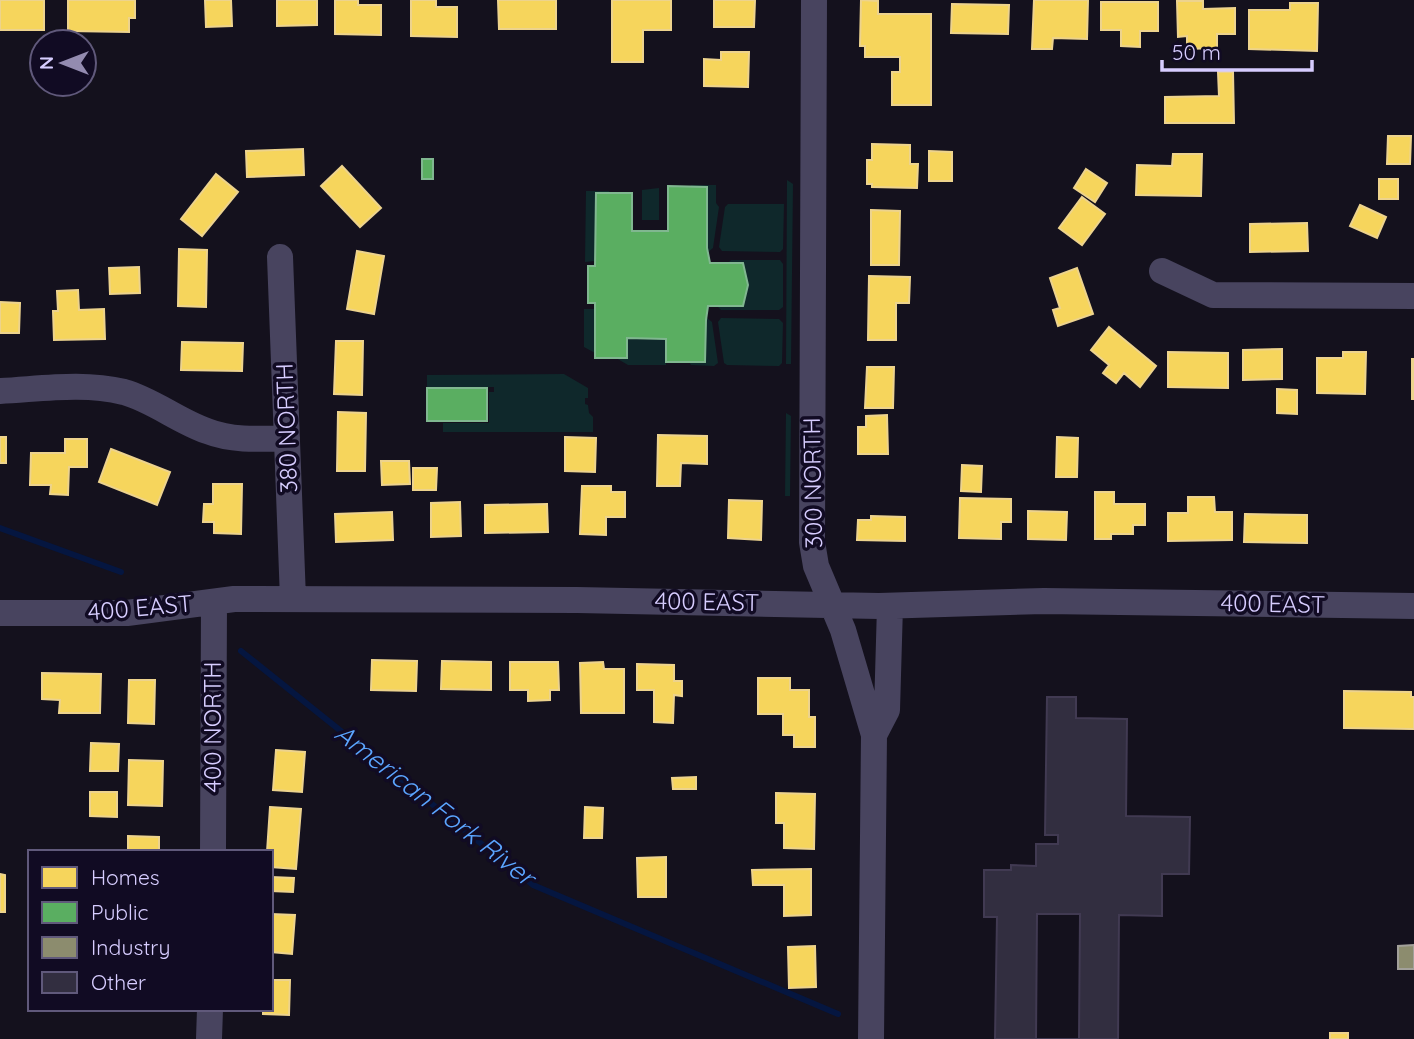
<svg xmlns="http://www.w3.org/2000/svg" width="1414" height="1039" font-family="Quicksand,sans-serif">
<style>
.green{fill:#0f282b}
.homes{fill:#f6d55c;stroke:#edd38d;stroke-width:2}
.public{fill:#5aae61;stroke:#80b790;stroke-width:2}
.industry{fill:#8c8c6e;stroke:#a2a09a;stroke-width:2}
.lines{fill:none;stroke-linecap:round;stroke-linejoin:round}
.stream{stroke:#051640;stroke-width:6}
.building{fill:#322e40;stroke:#413a52;stroke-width:2;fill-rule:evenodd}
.minor{stroke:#48445f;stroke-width:26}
.labels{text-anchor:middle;stroke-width:7;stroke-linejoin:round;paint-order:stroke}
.street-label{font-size:24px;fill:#d7cdff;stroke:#110b23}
.water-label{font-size:26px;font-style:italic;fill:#5ba5ff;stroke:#110b23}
</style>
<rect width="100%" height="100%" fill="#14111d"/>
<path class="green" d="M787,180L793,184L791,364H786Z
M691,185H716V203L719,207L713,248L708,252L707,187H690Z
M659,188V220H642V190Z
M586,191H609L610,193H596L595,261L585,262Z
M728,204H784L783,249L780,252L722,251L719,247L725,207Z
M731,260H780L783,264V307L779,310H721L717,306L743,305L748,285L743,264L728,263Z
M584,309H595V353L584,347Z
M706,317L712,322L718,363L714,366L691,365L689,362H705Z
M721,318L779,319L783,323L782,363L779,366L727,365L724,363L718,322Z
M627,338L666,339V365H628L616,358Z
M564,374L588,388V398H585V404L588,405L589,413L593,417V432H443V423H489V392H494V387L427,388V375Z
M786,413L791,416L790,496H785Z"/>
<path class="homes" d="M0,0H44V30H0Z
M68,0H135V18H129V32L68,31Z
M205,0H231L232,26L206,27Z
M277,0H317V25L277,26Z
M335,0H358V5H381V35L335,34Z
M411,0H436V7H457V37L411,36Z
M498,0H556V29H499Z
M612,0H671V30H643V62H612Z
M714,0H755L754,27H714Z
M861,0L878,1V14H931V105H892V72H900V57H865V46H860Z
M1034,0H1088L1087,39L1053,38L1052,49H1032Z
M1177,1H1203V9L1235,8V34H1217V48L1187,49V36L1178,37Z
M1101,2H1158V31H1140V47L1121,46V30H1101Z
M1290,3H1318L1317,51L1249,49V10H1290Z
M952,4L1009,5L1008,34L951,33Z
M721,52H749L748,87L704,86V59L721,60Z
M1218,72H1233L1234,123H1165V97L1219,96Z
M1388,136H1411L1410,164H1387Z
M872,144L910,145V164H918L917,188L872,187V184H867V160H872Z
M303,149L304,175L247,177L246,151Z
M929,151L952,152V181H929Z
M1173,154H1202L1201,196L1136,195L1137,165L1172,166Z
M342,166L381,208L360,227L321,186Z
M1086,169L1107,183L1095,202L1074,188Z
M216,174L238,192L202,236L181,219Z
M1379,179H1398V199H1379Z
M1082,197L1105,214L1082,245L1059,228Z
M1360,205L1386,217L1377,238L1350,226Z
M871,210L900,211L899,265H871Z
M1307,223L1308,251L1250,252V224Z
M179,249L207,250L206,307L178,306Z
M357,251L384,256L374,314L347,309Z
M139,267L140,293L110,294L109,268Z
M1077,268L1093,314L1058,326L1053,310L1060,308L1050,278Z
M869,276L910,277L909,303H896V340H868Z
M78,290L79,310L104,309L105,339L54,340L53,311H58L57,291Z
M0,302L20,303L19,333H0Z
M1109,327L1156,366L1140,387L1124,373L1116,383L1103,373L1109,365L1091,350Z
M336,341H363L362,395L334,394Z
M182,342L243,343L242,371L181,370Z
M1282,349V379L1243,380V350Z
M1168,352L1228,353V388L1168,387Z
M1343,352H1366L1365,394L1317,393V358H1343Z
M1412,359H1414V399H1412Z
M867,367H894L893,408H865Z
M1277,389L1297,390V414L1277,413Z
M338,412L366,413L365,471H337Z
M887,415L888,454H858V427H866V416Z
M658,435L707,436V464L681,463L680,486H657Z
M0,437H6V463H0Z
M565,437L596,438L595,472L565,471Z
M1057,437L1078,438L1077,477H1056Z
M65,439H87V467H69L68,495L50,494L51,485H30L31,453H65Z
M111,449L170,472L157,505L99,482Z
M381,461H409L410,484L382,485Z
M962,465L982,466L981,492L961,491Z
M413,468H437L436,490H413Z
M213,484H242L241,534L214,533V522H203L204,504H213Z
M582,486H611V492H625V517H606V535L580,534Z
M1095,492H1114V504H1145V525H1133V534H1111V539H1095Z
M1188,497H1214L1215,512H1232V540L1168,541V513H1188Z
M960,498L1011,499V522H1001V539L959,538Z
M729,500L762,501L761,540L728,538Z
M460,502L461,536L431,537V503Z
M547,504L548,532L485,533V505Z
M1028,511L1067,512L1066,540L1028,539Z
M392,512L393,540L336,542L335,514Z
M1245,514L1307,515V543L1244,542Z
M871,516L905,517V541L857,540L858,520H871Z
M372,660L417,661L416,691L371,690Z
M442,661L491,662V690L441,689Z
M510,662H558L559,690H550V700L528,701V690H510Z
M603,662L604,669H624V713H581L580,663Z
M637,664L674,665V681H682V696L674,695L673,723L654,722V690H637Z
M42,673L101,674L100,713H59L60,700L42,699Z
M758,678H790V690H809V717H815V747H794V735H783V714H758Z
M129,680H155L154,724L128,723Z
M1344,691L1411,692V697H1414V729L1344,728Z
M91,743L119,744L118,771H90Z
M276,750L305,752L302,792L273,790Z
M129,760L163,761L162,806L128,805Z
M696,777V789H673L672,778Z
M90,792H117V817L90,816Z
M776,793L815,794L814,849L784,848V823H776Z
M270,807L301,809L296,869L271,867V852H267Z
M585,807L603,808L602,838H584Z
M128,836L159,837V852H128Z
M666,857V897H638L637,858Z
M811,869V915L784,916V885H753L752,870Z
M0,874L5,875V912H0Z
M271,877L294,878L293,892L271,891Z
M271,914L295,915L292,954L271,952Z
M815,946L816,987L789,988L788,947Z
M271,980H290L289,1015L263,1014V1009H271Z
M1330,1033H1348V1039H1330Z"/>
<path class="public" d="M422,159H433V179H422Z
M668,186L707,187V248L710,263H743L748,285L743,306H708L706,320L705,362H666V339L627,338V358H595V303H588V266H595L596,193H632V231H668Z
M427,388H487V421H427Z"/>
<path class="industry" d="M1414,945V969H1398V946Z"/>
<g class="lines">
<path class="stream" d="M0,528L121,572
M241,651L533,885L838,1014"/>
</g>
<path class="building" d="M1047,697H1076V718L1127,719L1126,816L1190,817L1189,874H1162V916L1119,915L1118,1039H995L997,917H984V870H1011V865L1036,866V844H1058V835H1045ZM1037,914H1080L1079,1039H1036Z"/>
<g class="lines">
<path class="minor" d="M814,0L812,542L816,566L843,630L874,735L871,1039
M280,257L293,599
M1162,271L1213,295L1414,296
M0,391C41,389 83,382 124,392C153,400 178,421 207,431C232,441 260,439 287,438
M0,613H127L234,599L577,600L879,606L1044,601L1414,606
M874,735L887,710L890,606
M213,852L214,602
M209,1039L210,1009"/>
</g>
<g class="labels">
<g class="street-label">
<text transform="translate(287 428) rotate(-92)" y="8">380 NORTH</text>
<text transform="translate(813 483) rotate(-91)" y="8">300 NORTH</text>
<text transform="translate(707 602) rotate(1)" y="8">400 EAST</text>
<text transform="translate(1273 604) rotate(1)" y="8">400 EAST</text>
<text transform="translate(140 608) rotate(-5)" y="8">400 EAST</text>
<text transform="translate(213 727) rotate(-90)" y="8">400 NORTH</text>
</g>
<g class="water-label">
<text transform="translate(435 805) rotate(38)" y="9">American Fork River</text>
</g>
</g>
<rect x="28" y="850" width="245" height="161" fill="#110b23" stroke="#60597b" stroke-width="2"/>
<rect x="42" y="867" width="35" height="21" fill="#f6d55c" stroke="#60597b" stroke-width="2"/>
<text x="91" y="885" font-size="21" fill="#d7cdff">Homes</text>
<rect x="42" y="902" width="35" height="21" fill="#5aae61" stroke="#60597b" stroke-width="2"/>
<text x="91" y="920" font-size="21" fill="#d7cdff">Public</text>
<rect x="42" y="937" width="35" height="21" fill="#8c8c6e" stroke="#60597b" stroke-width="2"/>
<text x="91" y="955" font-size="21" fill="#d7cdff">Industry</text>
<rect x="42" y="972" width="35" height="21" fill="#322e40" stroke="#60597b" stroke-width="2"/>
<text x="91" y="990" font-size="21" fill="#d7cdff">Other</text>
<g transform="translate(63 63) rotate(270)"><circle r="33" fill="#110b23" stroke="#60597b" stroke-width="2"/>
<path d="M0-5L12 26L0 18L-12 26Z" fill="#938bb0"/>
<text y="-10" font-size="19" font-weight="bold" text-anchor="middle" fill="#d7cdff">N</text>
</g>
<path d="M1162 60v10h150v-10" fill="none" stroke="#d7cdff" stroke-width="3.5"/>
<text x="1172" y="60" font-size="21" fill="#d7cdff" stroke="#110b23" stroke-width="5" paint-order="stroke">50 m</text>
</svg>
